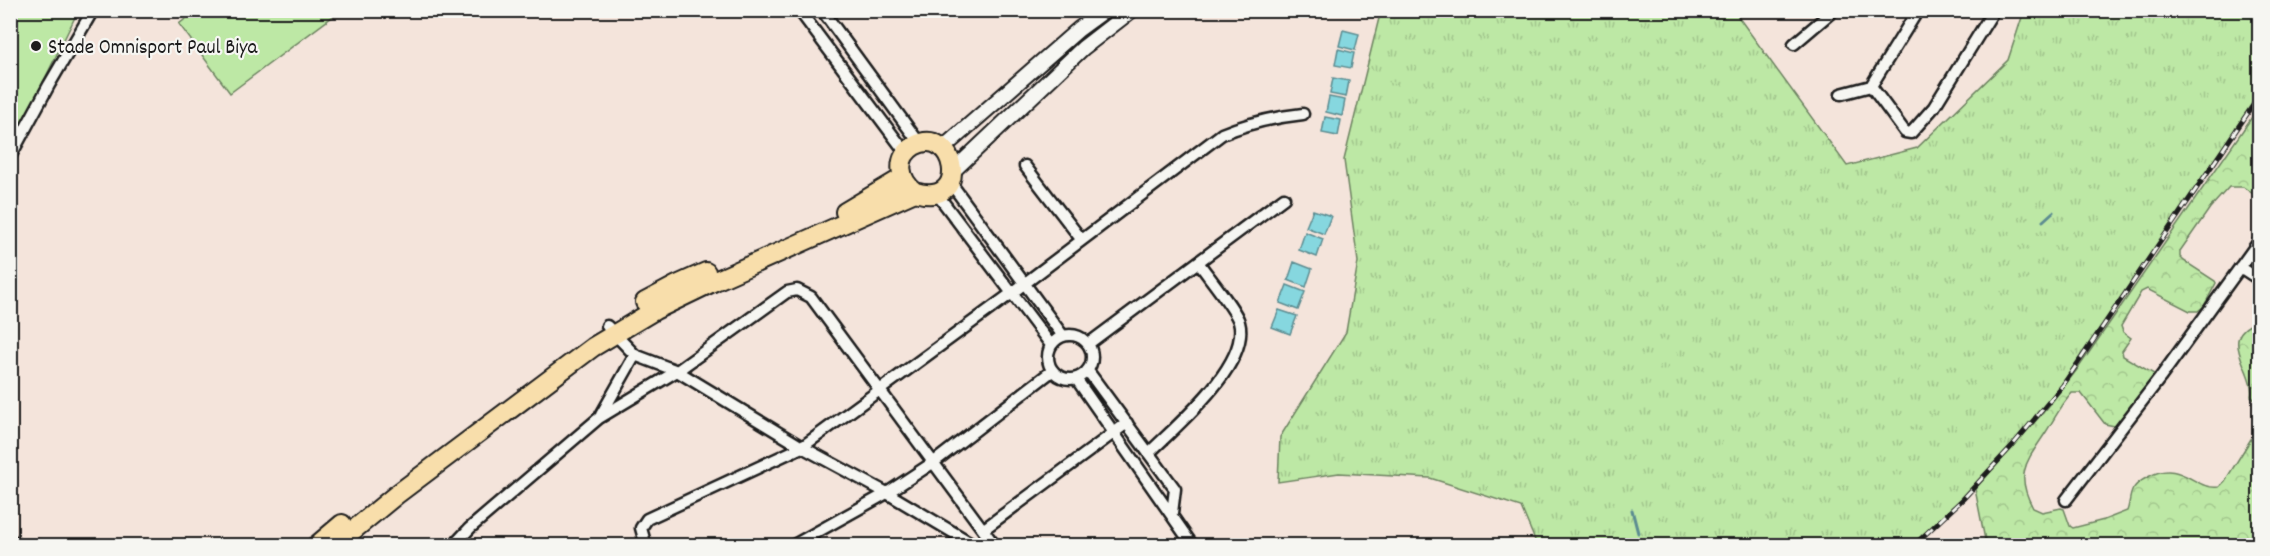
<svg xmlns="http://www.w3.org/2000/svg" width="2270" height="556" font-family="Dekko,sans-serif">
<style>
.grass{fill:url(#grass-tufts);stroke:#6c8260;stroke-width:1.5}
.forest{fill:url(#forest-crowns);stroke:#6c8260;stroke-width:1.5}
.pitch{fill:#bde8a5;stroke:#6c8260;stroke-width:1.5}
.water{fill:#86d7df;stroke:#5c8c91;stroke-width:1.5}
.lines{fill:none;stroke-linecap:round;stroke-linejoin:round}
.stream{stroke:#5c8c91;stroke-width:3}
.minor-casing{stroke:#1c1c1c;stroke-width:15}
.tertiary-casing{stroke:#1c1c1c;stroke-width:18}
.trunk-casing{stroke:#1c1c1c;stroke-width:22}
.minor{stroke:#f6f6f2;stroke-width:10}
.tertiary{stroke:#f6f6f2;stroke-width:14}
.trunk{stroke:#f8deab;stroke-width:18}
.rail-casing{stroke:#1c1c1c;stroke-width:5}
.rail{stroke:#f6f6f2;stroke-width:3;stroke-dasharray:9;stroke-linecap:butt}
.poi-dot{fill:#1c1c1c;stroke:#f6f6f2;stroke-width:2}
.labels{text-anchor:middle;stroke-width:4.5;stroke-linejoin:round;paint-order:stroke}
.poi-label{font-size:21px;fill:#1c1c1c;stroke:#f6f6f2;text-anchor:start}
</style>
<defs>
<pattern id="grass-tufts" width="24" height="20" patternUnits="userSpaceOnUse" patternTransform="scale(1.5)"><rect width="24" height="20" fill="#bde8a5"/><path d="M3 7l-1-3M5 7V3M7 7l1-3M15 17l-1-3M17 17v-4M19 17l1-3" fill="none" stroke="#a2c68d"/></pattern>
<pattern id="forest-crowns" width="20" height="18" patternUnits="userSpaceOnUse" patternTransform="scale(1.5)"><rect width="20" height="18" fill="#bde8a5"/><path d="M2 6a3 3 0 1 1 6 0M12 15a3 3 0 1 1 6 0" fill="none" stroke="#a2c68d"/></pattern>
</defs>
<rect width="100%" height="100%" fill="#f4e4db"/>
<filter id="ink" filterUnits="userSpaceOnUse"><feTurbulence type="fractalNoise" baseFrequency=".0167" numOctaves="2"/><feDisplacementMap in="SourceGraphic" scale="12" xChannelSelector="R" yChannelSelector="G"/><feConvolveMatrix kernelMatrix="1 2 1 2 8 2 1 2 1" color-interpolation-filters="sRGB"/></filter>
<g filter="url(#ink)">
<path class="grass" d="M1381,10L1734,11L1847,166L1917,148L2008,60L2024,11H2259V95L2063,385L2012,446L1963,499L1913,545L1649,546L1646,539L1619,545H1537L1521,507L1430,478L1339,473L1278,482L1280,437L1346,332L1358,262L1344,160Z"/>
<path class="forest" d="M2259,107V198L2243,187H2229L2210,208L2180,251V257L2184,261L2215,281L2216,283L2204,306L2198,311H2190L2147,289L2141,292L2121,326L2123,332L2131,338L2122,351L2123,356L2154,374L2158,380L2119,427L2105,424L2081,393H2072C2061,405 2055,418 2046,432C2027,461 2014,473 2033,508L2042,512L2061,508L2064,509L2070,526L2073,528L2104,520L2127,511C2130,504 2129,496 2133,489C2136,484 2142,480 2148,477C2181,458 2195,491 2219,487L2225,481L2259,426V545H1986L1975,489L2048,407L2079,367Z
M2252,324L2259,327V404L2251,396C2256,372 2218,340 2252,324Z"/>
<path class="pitch" d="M197,10H340V11L230,93L179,24Z
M11,11H78L11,148Z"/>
<path class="water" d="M1343,30L1359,34L1355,50L1339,46Z
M1338,49L1354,53L1351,68L1335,65Z
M1333,78L1349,81L1346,97L1330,94Z
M1329,97L1345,100L1342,116L1326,112Z
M1325,117L1341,120L1338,136L1322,133Z
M1313,210L1331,216L1324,234L1306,227Z
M1305,232L1323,239L1317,257L1299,250Z
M1294,262L1312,269L1306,287L1288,280Z
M1287,285L1305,292L1298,310L1280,303Z
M1279,310L1297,316L1290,334L1272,327Z"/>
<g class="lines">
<path class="stream" d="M2043,221L2053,212
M1632,510L1638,533"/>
<defs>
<path id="minor" d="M799,10L906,153
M822,10L920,144
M1794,44L1834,10
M1871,86L1905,132L1911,133L1934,107L1994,10
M1841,94L1871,86L1918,10
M10,157L49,85L93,10
M1025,166L1081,239
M950,182L1063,336
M937,194L1051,345
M2240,267L2260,280
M607,326L635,355L677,371L802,447L887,493L976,546
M1048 357a22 22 0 1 1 44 0a22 22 0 1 1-44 0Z
M1088,344L1284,198
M1088,371L1175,489L1172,513
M1077,380L1193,546
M601,415L635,355
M1149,453C1176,426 1251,364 1239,322C1236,310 1207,275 1198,262
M2066,500L2160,378L2260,240
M984,529L1127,423
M10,539L18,546
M32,546H39
M453,546L470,528L599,418L677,371L787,292L797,290L811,297L995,546
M646,546L641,528L647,519L802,447L1012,293L1222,134C1249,123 1274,117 1303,114
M792,546L887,493L934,462L1052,371"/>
<path id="tertiary" d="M943,148L1079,29L1105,10
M953,171L1083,48L1132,10"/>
<path id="trunk" d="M845,212L902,178
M645,302L677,285L706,272
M316,546L342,524
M334,546L396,495L593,347L655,310L715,281L915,192C973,209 955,123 914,146C895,158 899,180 915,192"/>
</defs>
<use href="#minor" class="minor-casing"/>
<use href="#tertiary" class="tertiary-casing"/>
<use href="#trunk" class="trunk-casing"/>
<use href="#minor" class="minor"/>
<use href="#tertiary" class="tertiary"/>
<use href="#trunk" class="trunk"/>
<defs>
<path id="rail" d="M1913,546L1963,499L2012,446L2063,385L2260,95"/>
</defs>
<use href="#rail" class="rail-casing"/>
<use href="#rail" class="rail"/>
</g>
</g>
<circle class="poi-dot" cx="36" cy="46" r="6"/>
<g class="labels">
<g class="poi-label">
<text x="48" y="53">Stade Omnisport Paul Biya</text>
</g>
</g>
<rect width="2270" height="556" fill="none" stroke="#f6f6f2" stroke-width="36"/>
<rect x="18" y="18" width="2234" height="520" fill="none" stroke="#1c1c1c" stroke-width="2" filter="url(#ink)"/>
</svg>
